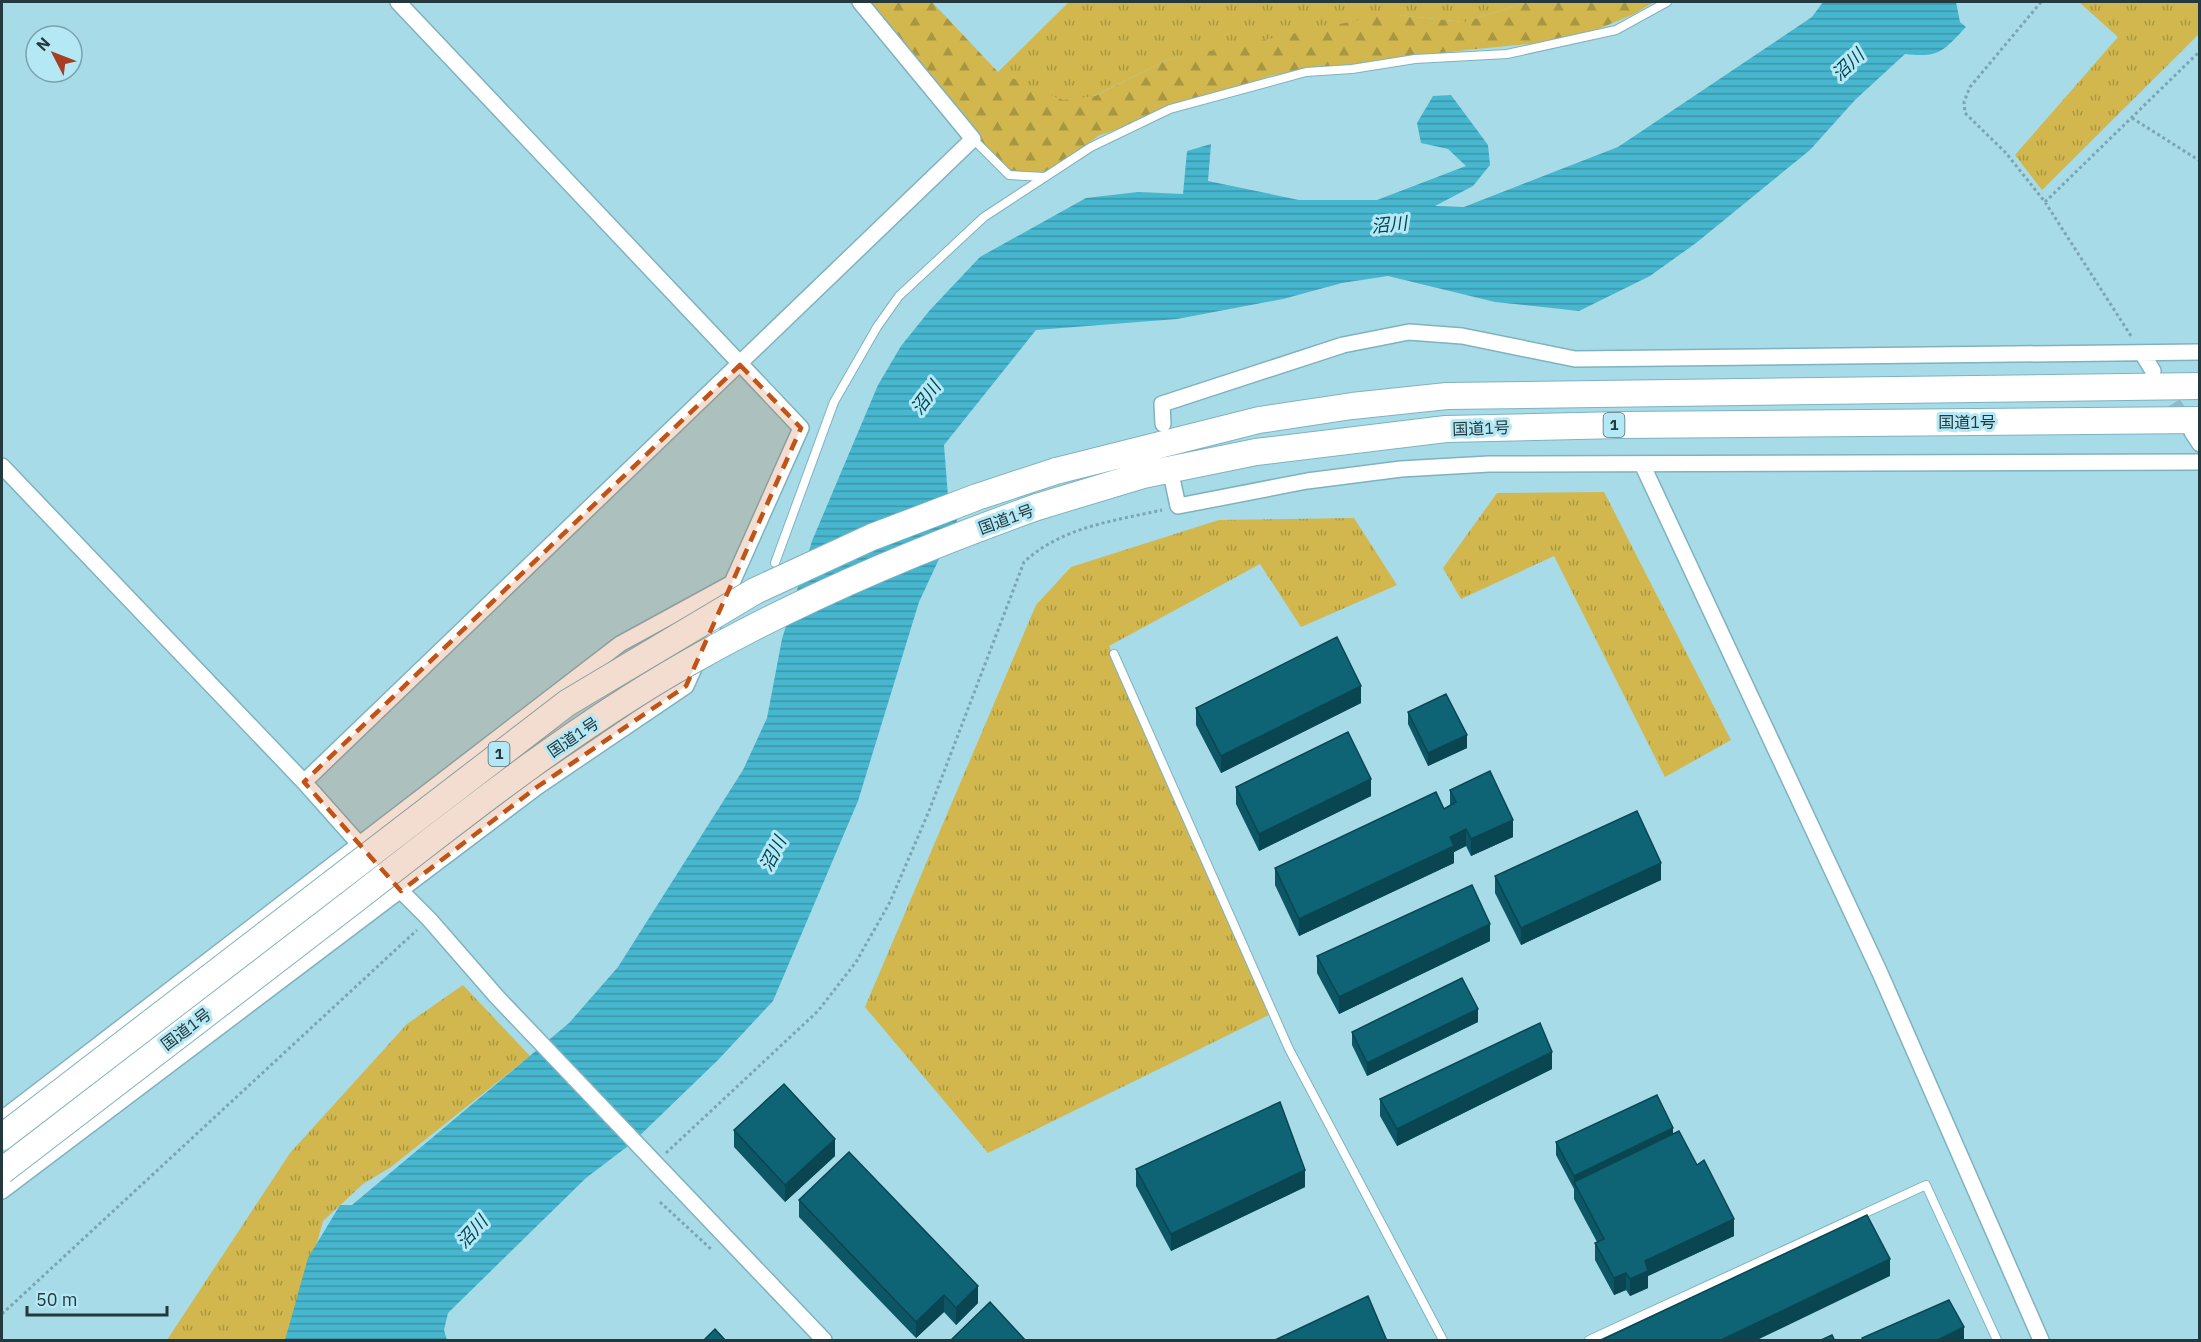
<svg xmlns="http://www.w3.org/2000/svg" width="2201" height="1342" font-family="'IBM Plex Sans','Noto Sans JP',sans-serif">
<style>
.grass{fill:url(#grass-tufts)}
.forest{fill:url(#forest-firs)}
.water{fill:url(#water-rules)}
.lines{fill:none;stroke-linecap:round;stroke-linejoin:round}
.street-tunnel{stroke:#8dbbc6;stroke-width:15;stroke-dasharray:15 8;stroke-linecap:butt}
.lane-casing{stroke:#7fb2bf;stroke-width:10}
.street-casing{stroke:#7fb2bf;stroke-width:18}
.highway-casing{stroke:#7fb2bf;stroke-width:28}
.path{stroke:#7ba5b0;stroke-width:3;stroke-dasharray:3 3;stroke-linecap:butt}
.lane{stroke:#fff;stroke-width:8}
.street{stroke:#fff;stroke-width:15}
.highway{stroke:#fff;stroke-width:26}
.highway-bridge-casing{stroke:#7fb2bf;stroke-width:28;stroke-linecap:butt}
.highway-bridge{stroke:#fff;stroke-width:26}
.wall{fill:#0c5665}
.shaded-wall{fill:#0a4652}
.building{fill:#0e6475;stroke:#0a4652;stroke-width:1.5}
.marked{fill:#c15316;fill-opacity:0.2;stroke:#c15316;stroke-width:4.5;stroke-dasharray:12 8;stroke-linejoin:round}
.labels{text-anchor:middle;stroke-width:6;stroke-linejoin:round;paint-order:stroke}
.shield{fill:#b4e8f5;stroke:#4f6e75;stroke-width:1.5}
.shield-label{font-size:15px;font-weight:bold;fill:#24393e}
.street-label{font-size:16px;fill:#24393e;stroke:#b4e8f5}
.water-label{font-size:18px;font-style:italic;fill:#004451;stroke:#b4e8f5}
</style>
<defs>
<pattern id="grass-tufts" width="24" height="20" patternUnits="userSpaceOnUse" patternTransform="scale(1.5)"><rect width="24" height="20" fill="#d1b74d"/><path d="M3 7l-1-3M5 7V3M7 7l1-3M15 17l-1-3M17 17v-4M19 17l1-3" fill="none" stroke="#a99641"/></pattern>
<pattern id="forest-firs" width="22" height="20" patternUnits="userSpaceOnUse" patternTransform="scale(1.5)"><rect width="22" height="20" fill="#d1b74d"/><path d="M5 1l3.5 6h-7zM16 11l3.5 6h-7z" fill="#a99641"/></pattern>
<pattern id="water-rules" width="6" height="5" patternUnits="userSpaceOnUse" patternTransform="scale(1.5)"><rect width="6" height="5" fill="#47b6cf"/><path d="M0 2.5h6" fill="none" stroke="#3b95a9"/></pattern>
</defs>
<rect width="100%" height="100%" fill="#a7dbe8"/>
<path class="grass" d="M1069,2H1527L1465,22L1397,15L1167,60L1066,110L998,72Z
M2079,2H2199V34L2042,190L2015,155L2118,37Z
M1604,492L1731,740L1665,777L1554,556L1461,599L1443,568L1497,493Z
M1354,518L1397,585L1301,627L1260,564L1109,646L1273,1013L988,1153L865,1007L1036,605L1071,567L1219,520Z
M463,985L530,1056L391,1167L363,1184L323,1221L290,1340H167L290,1153L407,1024Z"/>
<path class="forest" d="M864,2H932L998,72L1063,100L1095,96L1167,60L1388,14L1465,22L1527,2H1654L1634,14L1572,40L1466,50L1273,75L1098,136L1045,177L1003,169Z"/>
<path class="water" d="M1823,2H1956L1960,22L1966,27C1943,51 1940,58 1905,54L1855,100L1810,150L1696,243L1650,276L1579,311L1495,302L1388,276L1342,283L1283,299L1177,319L1036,330L944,445L949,509L959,516L919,602L858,801L773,1001L718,1060L632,1143L586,1178L448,1313L444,1330L447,1340H285L308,1258L340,1205H352L569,1023L618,967L743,770L767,718L782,639L812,541L878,385L901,346L930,310L980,257L1086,198L1138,192L1183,194L1187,151L1211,144L1208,181L1299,200H1377L1466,166L1448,149L1421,143L1417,123L1433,96L1451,95L1488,145L1490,165L1473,186L1435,206L1464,207L1618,147L1812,17Z"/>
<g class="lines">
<path class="street-tunnel" d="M2161,384L2187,424"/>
<defs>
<path id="lane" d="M973,139L1009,175L1045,177
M775,563L834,402L877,327L899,296L984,217L1091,147L1170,109L1306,72L1352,69L1415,59L1507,54L1616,30L1667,2
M1114,654L1289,1049L1443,1340
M1589,1340L1926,1185L1997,1340"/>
<path id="street" d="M2142,353L2153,371
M1163,424L1162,404L1343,345L1409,332L1462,336L1575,359L2200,352
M2192,432L2200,444
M1642,464L1880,973L2041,1340
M2,466L304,782L401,891L429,919L497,997L824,1340
M1173,483L1178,506L1307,481L1401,469L1489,464L2200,462
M304,782L973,139L860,2
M2,1119L620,644L730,584
M2,1191L537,787L686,686L801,428L398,2"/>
<path id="highway" d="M1056,471L1259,420L1352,406L1447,396L2200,386
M1037,507L1143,475L1256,452L1446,429L1621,425L2200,420"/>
</defs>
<use href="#lane" class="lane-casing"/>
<use href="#street" class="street-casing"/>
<use href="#highway" class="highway-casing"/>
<path class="path" d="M2041,2L1970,87L1964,102L1965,113L2006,153L2045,202L2131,336
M2132,118L2200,161
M2045,202L2200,51
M666,1153L818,1011L856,962L890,902L929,811L1024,562C1062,527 1113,521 1162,510
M660,1202L712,1250
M2,1314L417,930"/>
<use href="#lane" class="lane"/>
<use href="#street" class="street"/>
<use href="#highway" class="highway"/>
<defs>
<path id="highway-bridge" d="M2,1137L567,703L755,591L872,537L977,497L1056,471
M2,1171C118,1081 235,992 352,902C460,818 567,732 686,664C798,600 916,550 1037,507"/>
</defs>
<use href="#highway-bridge" class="highway-bridge-casing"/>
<use href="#highway-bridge" class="highway-bridge"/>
</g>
<path class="wall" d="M1361,703L1221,773L1196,725V708Z
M1408,712L1467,748L1428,766L1408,724Z
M1236,787L1371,796L1259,851L1236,804Z
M1450,790L1513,837L1471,856L1466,846L1454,852V863L1299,936L1275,885V868L1444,809L1450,805Z
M1495,876L1661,880L1521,945L1495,893Z
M1490,941L1339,1014L1317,973V956Z
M1478,1022L1367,1076L1352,1045V1032Z
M1552,1069L1397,1146L1380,1116V1099Z
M734,1130L835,1156L785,1202L734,1147Z
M1673,1133L1734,1236L1648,1276V1288L1630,1296L1626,1290L1614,1295L1595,1260V1243L1597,1242L1574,1199V1189L1556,1155V1142Z
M1136,1169L1305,1187L1171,1251L1136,1186Z
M799,1200L978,1303L956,1325L944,1312L916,1338L799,1217Z"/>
<path class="shaded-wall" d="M1361,686V703L1221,773V756Z
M1467,735V748L1428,766V753Z
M1371,779V796L1259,851V834Z
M1513,820V837L1471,856V839Z
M1466,829V846L1454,852V863L1299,936V919L1450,837Z
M1661,863V880L1521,945V928Z
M1490,924V941L1339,1014V997Z
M1478,1009V1022L1367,1076V1063Z
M1552,1052V1069L1397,1146V1129Z
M1673,1128V1141L1574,1182V1189V1176Z
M835,1139V1156L785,1202V1185Z
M1305,1170V1187L1171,1251V1234Z
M1734,1219V1236L1648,1276V1288L1630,1296V1279L1645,1261Z
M1890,1259V1276L1755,1341H1719Z
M1626,1273V1290L1614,1295V1278Z
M978,1286V1303L956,1325V1308Z
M944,1295V1312L916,1338V1322Z
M1964,1327V1340L1963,1341H1936Z"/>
<path class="building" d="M1337,637L1361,686L1221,756L1196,708Z
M1446,694L1467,735L1428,753L1408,712Z
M1348,732L1371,779L1259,834L1236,787Z
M1490,771L1513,820L1471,839L1466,829L1450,837L1454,846L1299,919L1275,868L1436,792L1444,809L1456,802L1450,790Z
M1637,811L1661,863L1521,928L1495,876Z
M1472,885L1490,924L1339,997L1317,956Z
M1462,978L1478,1009L1367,1063L1352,1032Z
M1540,1023L1552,1052L1397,1129L1380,1099Z
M784,1084L835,1139L785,1185L734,1130Z
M1657,1095L1673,1128L1574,1176L1556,1142Z
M1280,1102L1305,1170L1171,1234L1136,1169Z
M1679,1131L1697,1165L1704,1160L1734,1219L1645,1261L1648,1271L1630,1279L1626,1273L1614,1278L1595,1243L1604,1239L1574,1182Z
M849,1152L978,1286L956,1308L944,1295L916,1322L799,1200Z
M1867,1215L1890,1259L1719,1341H1599Z
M1368,1296L1387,1341H1273Z
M1949,1300L1964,1327L1936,1341H1864L1862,1338Z
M990,1302L1026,1341H950Z
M715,1329L726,1341H703Z
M1832,1335L1835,1341H1819Z"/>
<path class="marked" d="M740,365L801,428L686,686L537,787L401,891L304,782Z"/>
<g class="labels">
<g class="shield">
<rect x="1603.5" y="413" width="21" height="24" rx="4.5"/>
<rect x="488.5" y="742" width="21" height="24" rx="4.5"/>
</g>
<g class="shield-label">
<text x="1614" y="430">1</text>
<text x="499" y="759">1</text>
</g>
<g class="street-label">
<text x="1967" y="428">国道1号</text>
<text transform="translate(1481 428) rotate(-2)" y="6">国道1号</text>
<text transform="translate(1006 519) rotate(-20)" y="6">国道1号</text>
<text transform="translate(573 737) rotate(-34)" y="6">国道1号</text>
<text transform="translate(186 1029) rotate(-37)" y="6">国道1号</text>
</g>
<g class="water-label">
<text transform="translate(1848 65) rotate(-44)" y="6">沼川</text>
<text transform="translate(1389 225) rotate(-6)" y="6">沼川</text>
<text transform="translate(926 398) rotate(-54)" y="6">沼川</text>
<text transform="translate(773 854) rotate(-63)" y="6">沼川</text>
<text transform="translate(472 1232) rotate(-48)" y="6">沼川</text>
</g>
</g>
<rect width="2201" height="1342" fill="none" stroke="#24393e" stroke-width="6"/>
<g transform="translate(54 54) rotate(312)"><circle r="28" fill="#b4e8f5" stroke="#7aa2ac" stroke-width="1.5"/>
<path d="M0-4.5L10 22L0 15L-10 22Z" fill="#a73e23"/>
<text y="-9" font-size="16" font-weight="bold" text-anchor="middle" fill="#24393e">N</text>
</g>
<path d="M27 1306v9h140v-9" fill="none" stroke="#24393e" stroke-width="3"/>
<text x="36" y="1306" font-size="18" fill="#24393e" stroke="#b4e8f5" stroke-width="4.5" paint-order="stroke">50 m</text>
</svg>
